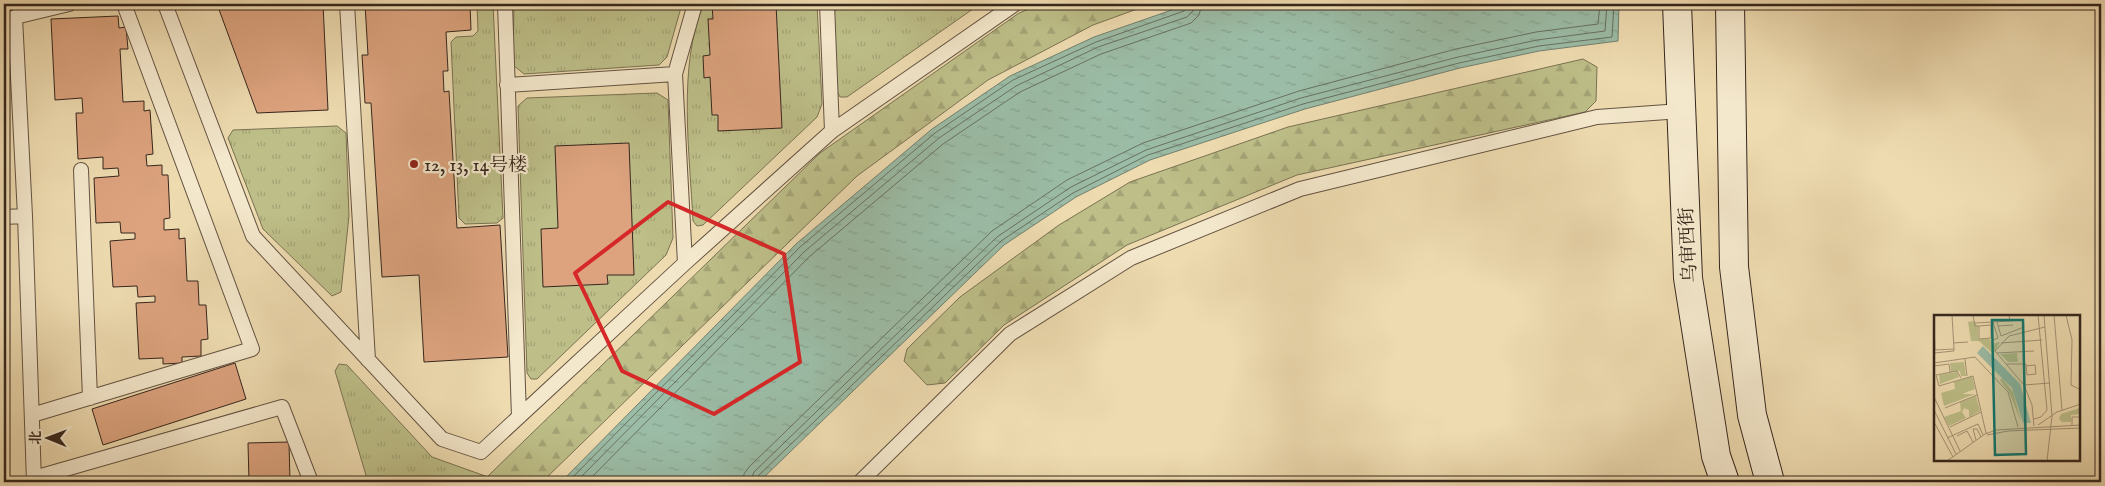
<svg xmlns="http://www.w3.org/2000/svg" width="2105" height="486" font-family="'IM FELL English','Noto Serif SC',serif">
<style>
.grass{fill:url(#grass-tufts);stroke:#7a7252}
.forest{fill:url(#forest-firs);stroke:#7a7252}
.water{fill:url(#water-ripples);stroke:#73806f}
.lines{fill:none;stroke-linecap:round;stroke-linejoin:round}
.shore{stroke:#687162;stroke-width:1}
.building{fill:#dca37e;stroke:#36261d}
.lane-casing{stroke:#645342;stroke-width:16}
.secondary-casing{stroke:#36261d;stroke-width:30}
.lane{stroke:#f4e8cc;stroke-width:14}
.secondary{stroke:#f4e8cc;stroke-width:28}
.marked{fill:none;stroke:#d62828;stroke-width:4;stroke-linejoin:round}
.poi-dot{fill:#8f2418;stroke:#f4e8cc;stroke-width:2}
.labels{text-anchor:middle;stroke-width:4.5;stroke-linejoin:round;paint-order:stroke}
.poi-label{font-size:19px;fill:#36261d;stroke:#f4e8cc;text-anchor:start}
.street-label{font-size:19px;fill:#36261d;stroke:#f4e8cc}
.inset-road{fill:none;stroke:#a49375;stroke-width:1}
.view{fill:#0f766e;fill-opacity:0.15;stroke:#0f766e;stroke-width:2.5}
.inset-edge{fill:none;stroke:#36261d;stroke-width:2.5}
</style>
<defs>
<pattern id="grass-tufts" width="24" height="20" patternUnits="userSpaceOnUse" patternTransform="scale(1.25)"><rect width="24" height="20" fill="#bdbe88"/><path d="M3 7l-1-3M5 7V3M7 7l1-3M15 17l-1-3M17 17v-4M19 17l1-3" fill="none" stroke="#a3a375"/></pattern>
<pattern id="forest-firs" width="22" height="20" patternUnits="userSpaceOnUse" patternTransform="scale(1.25)"><rect width="22" height="20" fill="#bdbe88"/><path d="M5 1l3.5 6h-7zM16 11l3.5 6h-7z" fill="#a3a375"/></pattern>
<pattern id="water-ripples" width="26" height="14" patternUnits="userSpaceOnUse" patternTransform="scale(1.25)"><rect width="26" height="14" fill="#9bbca6"/><path d="M2 4q2-2 4 0t4 0M15 11q2-2 4 0t4 0" fill="none" stroke="#86a18e"/></pattern>
</defs>
<rect width="100%" height="100%" fill="#eedbb0"/>
<filter id="stains"><feTurbulence type="fractalNoise" baseFrequency=".004" numOctaves="4"/><feColorMatrix values="0 0 0 0 .2 0 0 0 0 .09 0 0 0 0 .02 0 0 0 .5 -.17"/></filter>
<radialGradient id="worn" r=".72"><stop offset=".6" stop-color="#630" stop-opacity="0"/><stop offset="1" stop-color="#630" stop-opacity=".3"/></radialGradient>
<path class="grass" d="M477,4H493L503,218L497,223L465,224L459,218L451,42L456,37L473,36L478,31Z
M514,4H682L667,57L659,65L524,74L513,65Z
M704,4H817L822,104L817,117L703,225L697,226L693,221C690,156 677,64 704,4Z
M838,4H980L847,97H840L837,91L834,13Z
M657,93L668,100L673,238L666,255L537,379H531L527,373L518,106L527,98Z
M337,126L346,133L349,216L341,292L332,296L263,229L228,138L233,130Z
M339,364L347,365L432,457L502,482H368L335,371Z"/>
<path class="forest" d="M1041,4H1151L1093,25L988,80L857,176L542,482H502L487,477L820,153L1019,13Z
M1583,59L1597,67L1596,101L1585,112L1297,175L1127,245L1004,325L945,383L927,385L904,361L907,349L960,297L1059,225L1130,182L1288,127Z"/>
<path class="water" d="M1189,4H1619L1618,41L1539,51L1460,68L1305,109L1150,160L1076,197L1004,245L759,482H561L796,244L932,129L1010,76L1094,37Z"/>
<g class="lines">
<path class="shore" d="M568,482L800,247L935,133L1013,80L1096,42L1184,11L1188,4
M576,482L804,252L939,138L1016,86L1098,47L1187,17L1193,11L1194,4
M587,482L809,257L943,144L1020,92L1101,54L1191,23L1199,15L1202,4
M743,482L744,474L749,467L992,231L1067,180L1143,143L1299,91L1456,49L1536,32L1598,24L1600,4
M750,482L754,472L997,237L1071,187L1146,150L1301,98L1458,57L1537,40L1605,31L1607,4
M756,482L758,476L1001,241L1073,193L1148,155L1303,104L1459,63L1539,46L1612,37L1614,4"/>
</g>
<path class="building" d="M217,4H323L328,110L257,113Z
M365,4H470L471,30L446,32L448,71H443L444,92L449,91L457,228L500,225L508,357L424,362L419,275L382,277L371,103H365L362,55H368Z
M712,4H776L782,128L718,131V115H712L710,77L704,78L703,56L710,55L708,19H713Z
M118,16L119,28L126,27L128,49H120L123,102L144,101V111L150,110L153,154L146,155L147,166L162,165V175H168L170,218L164,219V230L179,229V239L185,238L187,281H198L199,305H206L208,339L201,340V356L182,357V363L163,364V358L139,359L136,303L155,302V296L138,297L137,286L113,287L110,241L135,239V233H121L120,222L96,223L94,178L119,176L118,168L103,169V157L78,159L76,113H83L82,98L55,100L51,19Z
M629,143L634,275H607L608,284L543,287L541,229L558,228L555,146Z
M235,363L246,399L103,445L92,409Z
M289,442L290,482H249L248,443Z"/>
<g class="lines">
<defs>
<path id="lane" d="M165,4L253,236L442,439L481,452L685,263L832,131L1015,4
M347,4L368,360
M505,4L519,417
M827,4L832,131
M507,85L675,74
M81,170L90,398
M25,216L15,17L69,4
M4,217L25,216L34,482
M685,263L675,74L695,4
M32,415L252,349L124,4
M34,478L282,407L311,482
M860,482L1010,334L1131,258L1300,189L1597,117L1681,111"/>
<path id="secondary" d="M1677,4L1688,278L1716,456L1725,482
M1730,4L1734,267L1752,415L1770,482"/>
</defs>
<use href="#lane" class="lane-casing"/>
<use href="#secondary" class="secondary-casing"/>
<use href="#lane" class="lane"/>
<use href="#secondary" class="secondary"/>
</g>
<path class="marked" d="M668,202L784,254L800,362L714,414L622,371L575,273Z"/>
<circle class="poi-dot" cx="414" cy="164" r="5"/>
<g class="labels">
<g class="poi-label">
<text x="424" y="171">12, 13, 14号楼</text>
</g>
<g class="street-label">
<text transform="translate(1687 245) rotate(-93)" y="7">乌审西街</text>
</g>
</g>
<g transform="translate(1934 315)">
<rect width="146" height="146" fill="#eedbb0"/>
<path d="M40,6L44,12V24H56L58,29L66,27L59,39L45,26H37L34,7ZM83,38L84,47H74L66,39ZM30,47L32,61H27L26,56L17,57L16,48ZM23,57L25,62L6,69L5,60ZM38,61L41,74L28,79H41L10,91L7,78L21,74L20,67ZM42,81L46,96L35,102V95L30,93L28,97L32,103L15,111L10,102L27,96L26,87Z" fill="#bdbe88"/>
<path d="M68,63L79,77L87,107L75,77L66,65ZM146,93V99L137,100V107H128L125,104L127,99Z" fill="#bdbe88"/>
<path d="M49,31L86,69L97,108H89L78,73L43,38Z" fill="#9bbca6"/>
<path class="inset-road" d="M18,0L20,34M39,0L41,11H45V24L57,23V10L45,11M110,0L118,101L113,146M120,0L128,95M132,0L138,25L137,70L147,75M63,7L67,21L90,12L88,5L76,6M0,8L1,35M41,8L76,6L75,0M64,11L79,10M59,25L64,23L59,7M19,28L34,27M67,28L108,25M1,35L20,34M0,38L20,36V34M63,38L100,36M31,44L33,61M0,48L41,42L74,77L84,112M73,49H92L93,60L102,59L101,50L92,51M0,51L15,49L16,57M27,63L23,56L2,60L5,71L39,61L52,118M90,70L116,68M0,82L26,136M11,93L43,80M0,95L22,139M100,104L107,102L113,95L104,0M0,107L19,142M104,110L123,97L147,89M138,110V102H147M100,111L98,90L90,70L61,36L75,21L111,12M16,112L47,97M53,120L74,116L147,113M23,121L33,116L39,127M13,123L44,109L49,120M42,125L39,114H43L47,122M13,146L51,119L62,115L147,110"/>
<path class="view" d="M58,5H89L92,139L61,140Z"/>
<rect width="146" height="146" class="inset-edge"/>
</g>
<rect width="2105" height="486" fill="none" stroke="#eedbb0" stroke-width="20"/>
<rect x="5" y="5" width="2095" height="476" fill="none" stroke="#36261d" stroke-width="2.5"/>
<rect x="10" y="10" width="2085" height="466" fill="none" stroke="#36261d"/>
<g transform="translate(48 438) rotate(271)" stroke="#f4e8cc" stroke-width="4" paint-order="stroke">
<path d="M0-4L9 19L0 12L-9 19Z" fill="#36261d"/>
<text y="-8" font-size="14" font-weight="bold" text-anchor="middle" fill="#36261d">北</text>
</g>
<rect width="100%" height="100%" filter="url(#stains)"/>
<rect width="100%" height="100%" fill="url(#worn)"/>
</svg>
